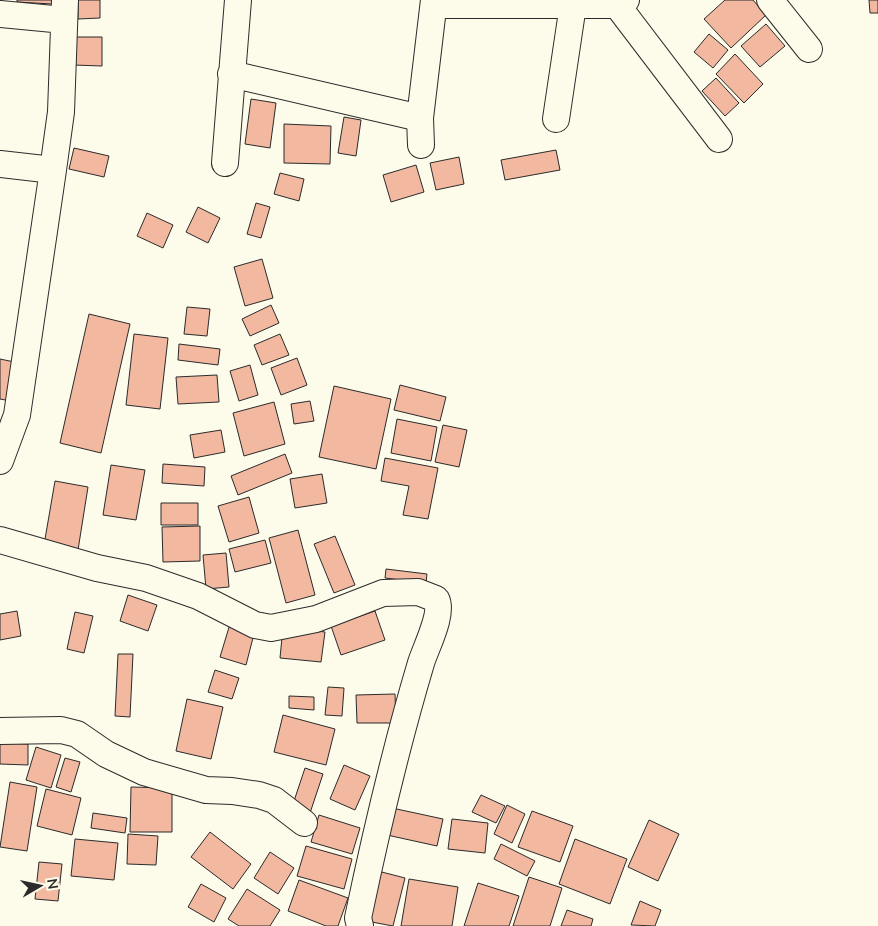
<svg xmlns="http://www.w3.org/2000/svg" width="878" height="926" font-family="'Nunito Sans',sans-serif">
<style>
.building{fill:#f2b8a0;stroke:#2b2b2b}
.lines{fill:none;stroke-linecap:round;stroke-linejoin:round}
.minor-casing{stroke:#2b2b2b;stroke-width:28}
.minor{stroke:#fdfbea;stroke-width:26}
</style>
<rect width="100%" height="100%" fill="#fdfbea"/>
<path class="building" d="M17,0H53L52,4L17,2Z
M78,0H100V18L78,19Z
M725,0H753L766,15L731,48L704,19Z
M869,0H878V13H870Z
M766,24L785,46L760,67L741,46Z
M709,34L728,50L713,68L694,52Z
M73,37H102V66L73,65Z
M735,54L763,84L744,103L716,74Z
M716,78L739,103L725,116L702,91Z
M251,99L276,103L270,148L245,144Z
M344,117L361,120L356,156L338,153Z
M284,124L331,126L330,164L284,163Z
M74,148L109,156L104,177L69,169Z
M556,150L560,170L505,180L501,160Z
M459,157L464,184L436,190L430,163Z
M416,165L424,192L391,202L383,175Z
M280,173L304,179L299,201L274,194Z
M256,203L270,207L261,238L247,234Z
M198,207L220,218L208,243L186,232Z
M147,213L173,225L163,248L137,236Z
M262,259L273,298L245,306L234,267Z
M271,305L279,323L250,336L242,319Z
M187,307L210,309L207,336L184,334Z
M89,314L130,324L101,453L60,443Z
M134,334L168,338L160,409L126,405Z
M280,334L289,355L262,365L254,345Z
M179,344L220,349L218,365L178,360Z
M297,358L307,385L281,395L271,368Z
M0,359L24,364L16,402L0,399Z
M250,365L258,395L239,401L230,371Z
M217,375L219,402L178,404L176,377Z
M400,385L446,397L440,421L394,410Z
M334,386L391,399L376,469L319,457Z
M310,401L314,421L294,424L291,404Z
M274,402L285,444L244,456L233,413Z
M397,419L437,427L431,461L391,453Z
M443,425L467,430L459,467L435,462Z
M221,430L225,452L194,458L190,435Z
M285,454L292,473L238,495L231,476Z
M385,458L438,468L428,519L403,515L409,486L381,481Z
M163,464L205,467L204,486L162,483Z
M111,465L145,470L136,520L103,515Z
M322,474L327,503L295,508L290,479Z
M55,481L88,487L78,550L44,545Z
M249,497L259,533L229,542L218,506Z
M161,503H198V525H161Z
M200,526V561L163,562L162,527Z
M298,530L315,595L286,603L269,538Z
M335,536L355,585L334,593L314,544Z
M265,540L271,563L235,572L229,549Z
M226,553L229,587L206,589L203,555Z
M386,569L427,574L426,583L385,578Z
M128,595L157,605L148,631L120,621Z
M17,611L21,636L0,640V614Z
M375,611L385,640L341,655L331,626Z
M75,612L93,616L84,653L67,649Z
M230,624L255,630L246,665L220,657Z
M283,627L325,632L321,662L280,658Z
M118,654H133L130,717L115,716Z
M215,670L239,678L232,699L208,692Z
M328,687L344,688L342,716L325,715Z
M395,694L396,723H357L356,695Z
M289,696L314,697V710L289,708Z
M187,699L223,707L211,759L176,751Z
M283,715L335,729L326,765L274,752Z
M0,743L28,744V765L0,764Z
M36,747L61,755L51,788L26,780Z
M65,758L80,762L71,792L56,787Z
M344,765L370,776L355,810L330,799Z
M305,768L323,774L310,813L292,807Z
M10,782L37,787L27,851L0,847Z
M131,787L172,788V832H130Z
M46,789L81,798L72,835L37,826Z
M481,795L505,806L496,823L472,812Z
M507,805L525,814L512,843L494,834Z
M392,808L443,819L437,846L387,835Z
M532,811L573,826L560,862L518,847Z
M93,813L127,818L125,833L91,828Z
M319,815L360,828L352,854L311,842Z
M452,819L488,823L485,853L448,849Z
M649,820L679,834L658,881L628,867Z
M210,832L251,864L233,889L191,857Z
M128,834L158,836L156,865L127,864Z
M75,839L118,843L114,880L71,876Z
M575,839L627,859L610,904L559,884Z
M501,844L535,861L527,876L494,859Z
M306,846L352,859L344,889L297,876Z
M270,852L294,868L278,894L254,878Z
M39,862L62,864L58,901L35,899Z
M374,870L405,878L393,926L361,920Z
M529,877L562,888L550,926H513Z
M409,879L458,887L452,926H401Z
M299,880L348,898L338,926H326L288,911Z
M478,883L519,896L509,926H464Z
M201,884L226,898L214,922L188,907Z
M247,889L280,910L270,926H239L228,919Z
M640,901L661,910L655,926L631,925Z
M567,910L593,919L591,926H561Z"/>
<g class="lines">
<defs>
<path id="minor" d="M770,0L809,49
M435,5H617L626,0
M617,5L719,139
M0,14L64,20
M231,74L420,118
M556,119L573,5
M421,145L420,118L434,0
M225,163L238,0
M0,164L53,170
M0,461L17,415L53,170L61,112L65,0
M0,540L97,568L146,578L198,596L255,625L271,628L316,619L383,593L418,592L436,599C444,613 426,647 421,663C396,747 376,832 358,918L360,926
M0,731L61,730L77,734L106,754L144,772L206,790L232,791L259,795L274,800L304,823"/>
</defs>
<use href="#minor" class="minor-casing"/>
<use href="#minor" class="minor"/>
</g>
<g transform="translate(40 886) rotate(81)" stroke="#fdfbea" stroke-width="4" paint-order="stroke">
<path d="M0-4L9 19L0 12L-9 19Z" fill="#2b2b2b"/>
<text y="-8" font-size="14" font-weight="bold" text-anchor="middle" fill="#2b2b2b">N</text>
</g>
</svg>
